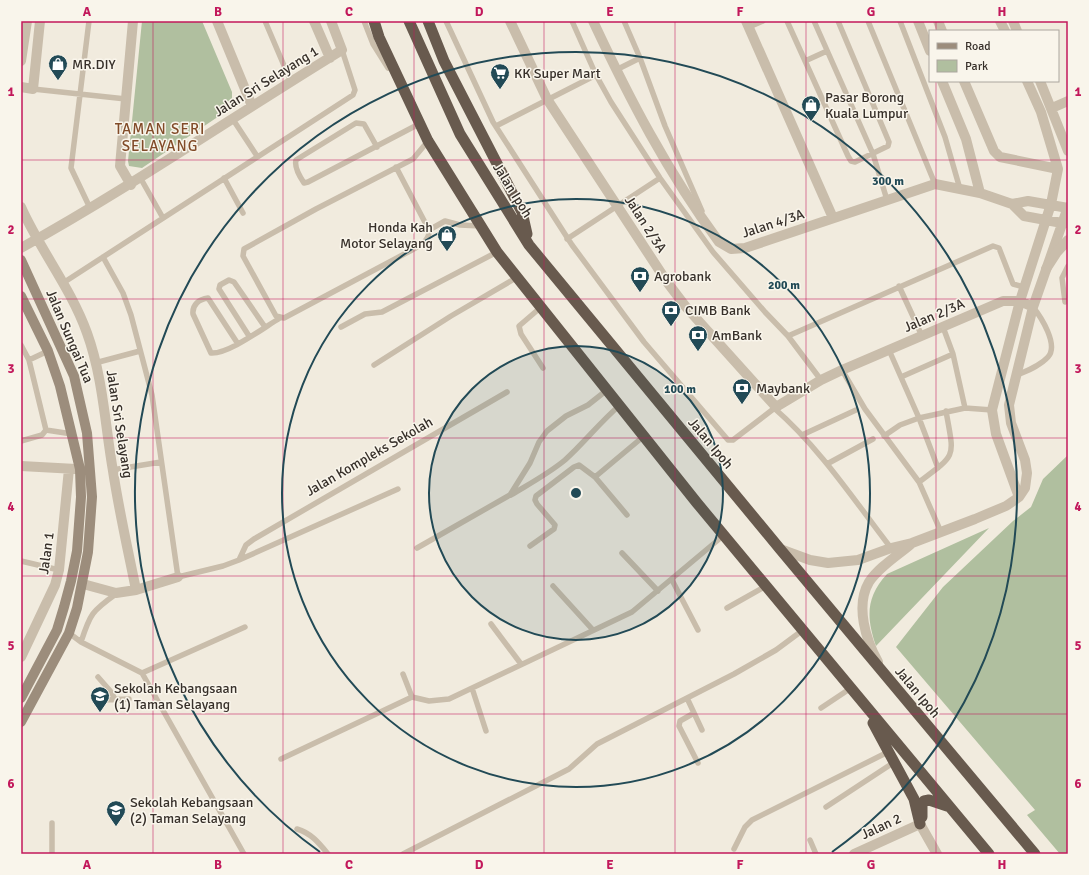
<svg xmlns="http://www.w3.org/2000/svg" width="1089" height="875" font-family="Signika,sans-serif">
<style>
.green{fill:#b0bf9f}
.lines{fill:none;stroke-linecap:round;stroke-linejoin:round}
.service{stroke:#c9bdab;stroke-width:5.5}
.minor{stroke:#c9bdab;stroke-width:10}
.tertiary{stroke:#c9bdab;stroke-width:10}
.secondary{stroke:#9c8d7c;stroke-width:10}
.trunk{stroke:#685a4e;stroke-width:11}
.grid{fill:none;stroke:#c2185b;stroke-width:1;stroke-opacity:0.55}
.ring{fill:none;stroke:#224a56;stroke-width:2}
.labels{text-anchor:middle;stroke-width:3;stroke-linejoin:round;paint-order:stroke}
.poi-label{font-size:14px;fill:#37302a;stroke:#f9f5eb;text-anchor:start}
.street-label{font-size:14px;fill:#37302a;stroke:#f9f5eb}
.neighbourhood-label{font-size:15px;letter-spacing:1px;fill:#814b28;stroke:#f9f5eb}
.centre{fill:#224a56;stroke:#f9f5eb;stroke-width:2}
.ring-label{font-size:12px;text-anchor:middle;font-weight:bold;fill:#224a56;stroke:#f9f5eb;stroke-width:3;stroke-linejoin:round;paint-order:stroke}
.neatline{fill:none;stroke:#c2185b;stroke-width:1.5}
.grid-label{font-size:13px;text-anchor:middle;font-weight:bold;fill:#c2185b}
</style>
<rect width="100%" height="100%" fill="#f1ebde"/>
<path class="green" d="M142,21H202L232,92V103L228,110L142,168L129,166L128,161Z
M1068,455V854H1060L1027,815L1035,810L896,647L943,587L1013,521L1031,507L1043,479Z
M989,528L876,646C866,617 866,597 887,574Z"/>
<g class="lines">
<path class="service" d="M89,21L71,168L90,208
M265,21L291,82
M364,21L373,44L388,68
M446,21L493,122L572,245L644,342L728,440H733L776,407
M572,21L596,75L611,102L660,178L713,252L765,312L788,336L821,380
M624,21L640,58L665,126L702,211
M787,21L848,156L851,161L855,162L888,146L889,142L838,21
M814,21L873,154L887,200
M868,21L935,184
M900,21L945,137L960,189
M749,27L763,21
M805,61L827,51
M616,70L640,58
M33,89L126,99
M232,118L257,156
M496,126L596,75
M377,147L364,124L356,123L296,160C294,167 300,177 304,183L308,182L419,124
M396,167L429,230C430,241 419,246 410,251L284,318L276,316L243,256L244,249L316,209L413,159L428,141
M224,178L243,213
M141,179L163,218
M429,230L445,221L460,225L481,226
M567,239L660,178
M103,257L123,293L131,315L152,395L178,577L223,566L239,560
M63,283L353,95L355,90L342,50
M899,286L922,336
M1065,302L1062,278L1068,266
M540,308L519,326L521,334L543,368
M341,327L365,314L382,312L497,252
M249,336L219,289L220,285L229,280L234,282L265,327
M788,336L993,246L999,248L1013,284L1024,287
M238,344L208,298C199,299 192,305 193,314L211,353C229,354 263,328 280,318
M21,345L29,360
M48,351L29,360L46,430L72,434
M953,354L965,408
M95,363L140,351
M374,365L451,316L516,278
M842,370L865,409L919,482L941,532
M1015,376C1026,371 1040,366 1048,357C1059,345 1041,317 1033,307
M901,377L953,354L943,327
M774,408C820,448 854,500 891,548
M802,435L856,410
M884,436L900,425L919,418L889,350
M21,441L42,435L46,430
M827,464L873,439
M938,468L919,418L965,408L992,410
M112,470L161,462
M919,482C958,453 954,458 946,411
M398,489L239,560L246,545L254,539L507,392
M511,495C529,484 548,474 565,460C584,443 600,422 619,406
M627,515L595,477L644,436
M530,546L554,529L555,525L537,504L535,500L536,496L574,467L579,465L595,477
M417,548L510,495L530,463L539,442L547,431L566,416L588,405L607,390
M622,553L658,591
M21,561L59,570
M672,580L698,630
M553,586L593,630
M727,608L766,586
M491,624L521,664
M69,633L81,642L142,673
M81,642C90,614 92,611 116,594
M142,673L244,854
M142,673L245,627
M403,674L412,697L429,701L449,699L632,612L724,535
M98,677L112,693L115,700
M472,688L486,731
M687,698L702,730
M102,700L129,699
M821,708L851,688
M694,713L680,721L679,726L698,763
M281,759L412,697
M826,807L893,763
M297,829C311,833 319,843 328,854
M810,840L816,854
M734,849L745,827L752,820L888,752
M52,854V823
M403,854L569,769L597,744L734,674L776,650L803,630"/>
<path class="minor" d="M217,21L252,106
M314,21L330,58
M510,21L547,99L667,282L686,307L776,407L821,380L842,370L1003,301H1020L1033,307
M593,21C629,98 668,173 719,242L731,249L745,248L935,184L980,193L1012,204L1028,201L1068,208
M746,21L833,218
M918,21L930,51
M938,21L942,31
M1000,21L1005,31
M1013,21L1017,31
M21,61L27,21
M942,81L966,139L980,193
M964,81L994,151L1000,157L1058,169
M1040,81L1068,151
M21,87L33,89L40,21
M1052,108L1068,101
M131,185L120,166L133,21
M1012,204L1024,216L1062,223
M21,207C40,250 71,288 87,333C103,377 105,425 113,471C119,511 128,550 136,590
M21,248C131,187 234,116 342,50L331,21
M21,466L76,469
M1019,497L996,434L992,410L1020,301L1051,204L1058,169L1041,112L1027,81
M780,549L810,560L828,563L858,560L891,548L912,543L975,519L1006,506L1019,497L1025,488L1027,473L1025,460L1011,423L1009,405L1033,307L1068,207
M83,584L116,593L136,590L178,577
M21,657L55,585L59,570L69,469
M878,662C866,640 855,606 869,582C879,567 897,556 910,545
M854,854L920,824"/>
<path class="tertiary" d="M1062,223H1068
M1046,269L1057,252L1068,240
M920,824L937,854"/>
<path class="secondary" d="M21,260L74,376L87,433L92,497L88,552L77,608L69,633L21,722
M21,296L48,351L60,386L80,469L81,497L77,551L71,581L64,607L57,630L21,698"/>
<path class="trunk" d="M374,21L379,37L428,141L497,252L697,503L989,854
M409,21L460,134L529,245L780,549L1035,854
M428,21L444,61L522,212L527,234
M873,723L914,799L920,824
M922,817V805L924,801L929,800L947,806"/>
</g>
<path class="grid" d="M153,21V854M283,21V854M414,21V854M544,21V854M675,21V854M806,21V854M936,21V31M936,81V854M21,160H1068M21,299H1068M21,438H1068M21,576H1068M21,714H1068"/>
<circle cx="576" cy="493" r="147" fill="#224a56" fill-opacity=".12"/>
<g class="ring">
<circle cx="576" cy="493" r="147"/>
<circle cx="576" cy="493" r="294"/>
<path d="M320 852A441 441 0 1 1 832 852"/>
</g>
<defs>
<symbol id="shop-pin" viewBox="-11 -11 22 30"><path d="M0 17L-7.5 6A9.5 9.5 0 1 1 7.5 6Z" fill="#224a56" stroke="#f9f5eb"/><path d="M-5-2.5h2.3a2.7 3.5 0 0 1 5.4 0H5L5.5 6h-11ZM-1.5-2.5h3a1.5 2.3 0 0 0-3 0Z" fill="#fff"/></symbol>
<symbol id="supermarket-pin" viewBox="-11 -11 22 30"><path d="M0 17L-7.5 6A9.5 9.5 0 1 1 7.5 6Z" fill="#224a56" stroke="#f9f5eb"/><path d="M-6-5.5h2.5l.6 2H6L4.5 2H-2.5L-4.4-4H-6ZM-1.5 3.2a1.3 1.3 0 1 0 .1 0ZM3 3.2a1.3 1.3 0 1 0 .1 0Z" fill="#fff"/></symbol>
<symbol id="bank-pin" viewBox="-11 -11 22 30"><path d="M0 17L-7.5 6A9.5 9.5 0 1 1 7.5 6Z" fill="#224a56" stroke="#f9f5eb"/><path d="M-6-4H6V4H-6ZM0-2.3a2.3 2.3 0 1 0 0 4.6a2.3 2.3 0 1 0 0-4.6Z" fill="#fff"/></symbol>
<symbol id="school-pin" viewBox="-11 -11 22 30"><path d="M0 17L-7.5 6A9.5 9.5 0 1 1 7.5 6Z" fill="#224a56" stroke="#f9f5eb"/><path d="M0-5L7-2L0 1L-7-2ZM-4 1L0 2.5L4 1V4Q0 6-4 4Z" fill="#fff"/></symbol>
</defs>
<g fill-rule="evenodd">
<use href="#shop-pin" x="47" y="53" width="22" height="30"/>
<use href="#supermarket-pin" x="489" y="62" width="22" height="30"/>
<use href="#shop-pin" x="800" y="94" width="22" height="30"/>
<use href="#shop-pin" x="436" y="224" width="22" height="30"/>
<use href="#bank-pin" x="629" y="265" width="22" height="30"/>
<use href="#bank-pin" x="660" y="299" width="22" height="30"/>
<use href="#bank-pin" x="687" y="324" width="22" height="30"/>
<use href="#bank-pin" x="731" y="377" width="22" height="30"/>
<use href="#school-pin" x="89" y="685" width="22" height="30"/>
<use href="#school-pin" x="105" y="799" width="22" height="30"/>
</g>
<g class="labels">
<g class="poi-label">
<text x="72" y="69">MR.DIY</text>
<text x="514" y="78">KK Super Mart</text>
<text x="825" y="102">Pasar Borong<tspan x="825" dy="16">Kuala Lumpur</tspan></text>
<text x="433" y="232" text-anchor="end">Honda Kah<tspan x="433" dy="16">Motor Selayang</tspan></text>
<text x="654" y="281">Agrobank</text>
<text x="685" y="315">CIMB Bank</text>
<text x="712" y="340">AmBank</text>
<text x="756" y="393">Maybank</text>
<text x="114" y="693">Sekolah Kebangsaan<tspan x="114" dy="16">(1) Taman Selayang</tspan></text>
<text x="130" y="807">Sekolah Kebangsaan<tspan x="130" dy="16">(2) Taman Selayang</tspan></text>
</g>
<g class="street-label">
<text transform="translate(266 81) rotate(-32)" y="5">Jalan Sri Selayang 1</text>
<text transform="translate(513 190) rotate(58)" y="5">Jalan Ipoh</text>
<text transform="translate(773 223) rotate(-18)" y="5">Jalan 4/3A</text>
<text transform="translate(646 224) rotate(57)" y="5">Jalan 2/3A</text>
<text transform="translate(934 315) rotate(-23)" y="5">Jalan 2/3A</text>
<text transform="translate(70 336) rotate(67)" y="5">Jalan Sungai Tua</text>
<text transform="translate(120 424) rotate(81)" y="5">Jalan Sri Selayang</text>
<text transform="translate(711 443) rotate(50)" y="5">Jalan Ipoh</text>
<text transform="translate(369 456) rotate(-30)" y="5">Jalan Kompleks Sekolah</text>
<text transform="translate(46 553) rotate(-82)" y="5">Jalan 1</text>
<text transform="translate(918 692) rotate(50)" y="5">Jalan Ipoh</text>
<text transform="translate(881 826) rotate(-25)" y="5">Jalan 2</text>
</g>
<g class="neighbourhood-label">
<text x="160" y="134">TAMAN SERI<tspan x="160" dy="17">SELAYANG</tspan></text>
</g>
</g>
<circle cx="576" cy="493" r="6" class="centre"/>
<g class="ring-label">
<text x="888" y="185">300 m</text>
<text x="784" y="289">200 m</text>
<text x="680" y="393">100 m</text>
</g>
<rect width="1089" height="875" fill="none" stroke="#f9f5eb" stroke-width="44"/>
<rect x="929" y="30" width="130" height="52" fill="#f9f5eb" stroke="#aba69e"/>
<rect x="937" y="43" width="20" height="6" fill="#9c8d7c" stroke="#aba69e"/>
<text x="965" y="50" font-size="12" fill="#37302a">Road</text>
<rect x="937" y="60" width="20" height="12" fill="#b0bf9f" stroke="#aba69e"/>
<text x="965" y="70" font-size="12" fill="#37302a">Park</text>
<rect x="22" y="22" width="1045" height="831" class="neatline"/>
<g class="grid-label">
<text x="87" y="16">A</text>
<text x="218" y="16">B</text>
<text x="349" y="16">C</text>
<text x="479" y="16">D</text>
<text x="610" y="16">E</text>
<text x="740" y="16">F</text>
<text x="871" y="16">G</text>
<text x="1002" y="16">H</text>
<text x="11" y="96">1</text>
<text x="1078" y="96">1</text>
<text x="11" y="234">2</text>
<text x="1078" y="234">2</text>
<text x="11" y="373">3</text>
<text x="1078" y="373">3</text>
<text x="11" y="511">4</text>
<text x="1078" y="511">4</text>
<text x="11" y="650">5</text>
<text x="1078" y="650">5</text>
<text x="11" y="788">6</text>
<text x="1078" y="788">6</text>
<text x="87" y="869">A</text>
<text x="218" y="869">B</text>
<text x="349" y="869">C</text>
<text x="479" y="869">D</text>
<text x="610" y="869">E</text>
<text x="740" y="869">F</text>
<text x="871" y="869">G</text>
<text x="1002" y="869">H</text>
</g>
</svg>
